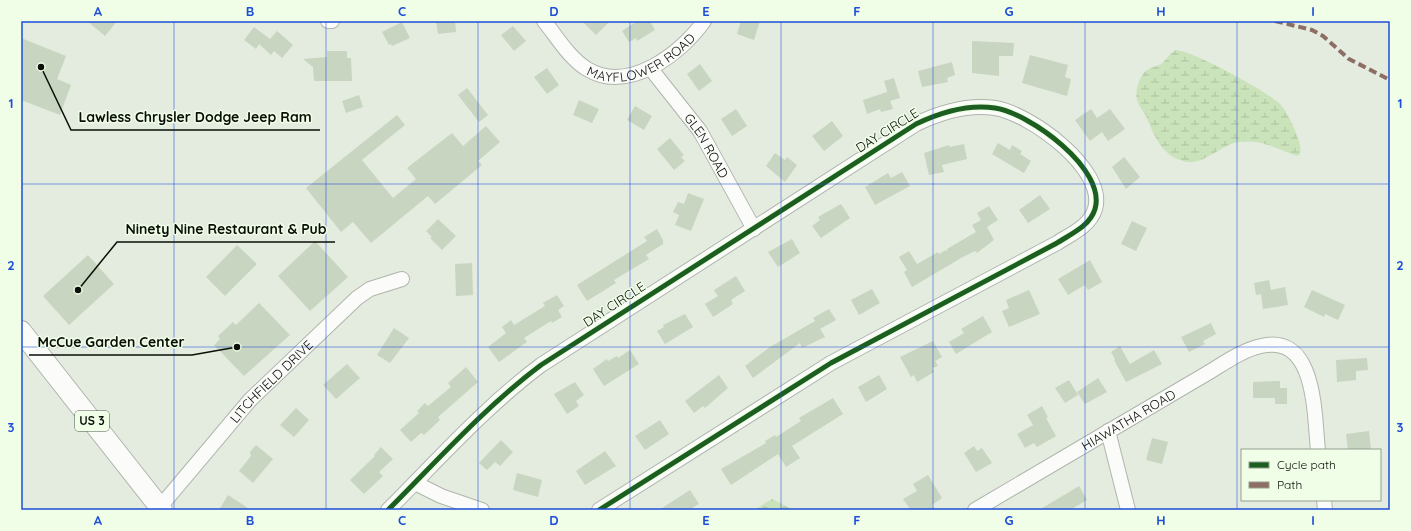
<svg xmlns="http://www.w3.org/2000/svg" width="1411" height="531" font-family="Quicksand,sans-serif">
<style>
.forest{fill:url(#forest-crowns)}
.wetland{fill:url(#wetland-marsh)}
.building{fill:#c8d5c0}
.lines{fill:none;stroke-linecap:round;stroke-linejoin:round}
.minor-casing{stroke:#afb5ac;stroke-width:16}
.highway-casing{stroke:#afb5ac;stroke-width:22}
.minor{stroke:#fbfcfa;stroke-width:14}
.highway{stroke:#fbfcfa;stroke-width:20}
.quiet{stroke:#8d6e63;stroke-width:4;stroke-dasharray:8 4;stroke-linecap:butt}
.cycleway-casing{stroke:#f0fee8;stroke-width:8}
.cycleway{stroke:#1b5e20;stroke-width:5}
.grid{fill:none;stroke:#1d4ed8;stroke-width:1;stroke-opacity:0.55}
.labels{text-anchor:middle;stroke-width:3;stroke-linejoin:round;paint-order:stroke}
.shield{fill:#f0fee8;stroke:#4f564a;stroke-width:1}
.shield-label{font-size:12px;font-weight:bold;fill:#0a0e07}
.street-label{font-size:13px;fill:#0a0e07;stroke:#f0fee8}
.leader{fill:none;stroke:#0a0e07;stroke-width:1.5}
.callout-dot{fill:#0a0e07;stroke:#f0fee8;stroke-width:1.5}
.callout-label{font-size:14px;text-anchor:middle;font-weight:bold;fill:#0a0e07;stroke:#f0fee8;stroke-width:3;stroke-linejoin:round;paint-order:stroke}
.neatline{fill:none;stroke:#1d4ed8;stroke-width:1.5}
.grid-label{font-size:13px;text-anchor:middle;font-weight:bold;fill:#1d4ed8}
</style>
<defs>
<pattern id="forest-crowns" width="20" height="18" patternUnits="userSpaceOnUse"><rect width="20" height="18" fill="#cae3bb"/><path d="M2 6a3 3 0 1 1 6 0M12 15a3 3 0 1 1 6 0" fill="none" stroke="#acc29f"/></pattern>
<pattern id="wetland-marsh" width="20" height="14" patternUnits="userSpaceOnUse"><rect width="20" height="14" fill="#cae3bb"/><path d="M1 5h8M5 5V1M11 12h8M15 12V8" fill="none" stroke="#acc29f"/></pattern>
</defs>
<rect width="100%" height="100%" fill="#e4ece0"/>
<path class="forest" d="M772,499L794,510H754Z"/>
<path class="wetland" d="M1176,50C1195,52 1265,90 1280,104C1287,111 1304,145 1300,154L1297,156C1276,149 1263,139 1239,142C1218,145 1203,169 1180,160C1161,154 1153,133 1146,116C1143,111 1139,106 1137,100C1135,92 1138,81 1143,74C1147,68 1155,67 1161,64C1167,60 1168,54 1176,50Z"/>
<path class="building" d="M87,21H117L105,36Z
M436,21H455L456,32L438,34Z
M582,21H610L596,35Z
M637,21H650L655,30L637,41L636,38L629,42L622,31Z
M741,21H760L754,40L737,34Z
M402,22L410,38L392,46L391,44L389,45L382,32Z
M513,26L526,41L514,51L501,35Z
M254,27L270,39L277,31L293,45L282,58L274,51L271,55L259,44L256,49L244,40Z
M21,38L66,56L57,79L71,85L60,115L21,100Z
M972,41L1014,43L1013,56H999V76L972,73Z
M327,51H347V58H351L352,81H314L313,67L303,59L327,57Z
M1030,55L1068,65L1065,77L1071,79L1067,96L1022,83Z
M952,62L955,75L947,78L948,82L922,87L918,71Z
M700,64L712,81L699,91L687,74Z
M547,68L559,85L547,94L534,77Z
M894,78L900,98L890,101L884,81Z
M467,88L488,115L479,122L458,95Z
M887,92L893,109L881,112L880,109L867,114L863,100Z
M359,95L363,107L346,113L342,101Z
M579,100L599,109L592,123L573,115Z
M635,106L652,116L644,130L627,120Z
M736,109L747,126L732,136L721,119Z
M1091,109L1097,118L1110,109L1125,129L1108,141L1102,132L1090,141L1075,120Z
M397,115L405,125L362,160L393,198L416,179L407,168L452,133L463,146L486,126L500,142L478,161L482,165L435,204L428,196L371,243L353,222L341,232L306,188Z
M832,121L843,136L824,151L812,136Z
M670,138L684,155L681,157L685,161L674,170L657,149Z
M998,143L1010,150L1012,145L1022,151L1020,154L1031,161L1024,173L992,154Z
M964,144L967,159L942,165L944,172L929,175L924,153L949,145L950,147Z
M775,153L785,160L787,157L797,165L785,182L766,166Z
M1124,157L1140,177L1126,189L1112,167Z
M902,172L910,186L875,205L865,187L888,173L891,178Z
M688,193L704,199L691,231L675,225L679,215L673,212L678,202L684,204Z
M1040,195L1050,209L1028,223L1019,210Z
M841,204L850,218L821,238L812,226L820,220L818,217Z
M989,206L998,220L987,227L994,240L977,253L975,251L963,257L912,287L904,272L907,270L899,257L909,251L917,264L938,252L939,254L946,250L947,252V249L976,232L972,225L981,220L977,213Z
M438,219L456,236L442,250L430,238L432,237L426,231Z
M1132,221L1147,228L1136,251L1121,244Z
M657,229L663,240V244L646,255L649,259L614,280L616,283L587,301L577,285L647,241L644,237Z
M792,239L800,253L778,267L768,252Z
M315,241L348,277L310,311L278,276Z
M237,245L257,264L225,296L206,277Z
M88,255L114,284L69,325L43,296Z
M1090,260L1102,282L1088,290L1085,285L1068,295L1058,279Z
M472,263L473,295L456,296L455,264Z
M736,276L745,291L731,300L733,304L713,317L705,304L718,296L714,290Z
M1269,280L1271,290L1285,287L1288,305L1263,309L1261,294L1256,295L1254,283Z
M872,289L880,303L859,315L851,300Z
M1029,290L1040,314L1009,327L1002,311L1009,308L1006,300Z
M1312,290L1345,305L1338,320L1325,314L1324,317L1304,307Z
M557,295L564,306L558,310L562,317L552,323L551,321L524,338L527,342L499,362L488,347L506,333L502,327L511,320L514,325L545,306L543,303Z
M259,303L290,335L244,376L214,345L220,339L218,336L233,322L236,325Z
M829,309L836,320L820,329L818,325L825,337L802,348L800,343L753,378L745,366L770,347L815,321L813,318Z
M685,314L693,327L665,344L657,331L664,327L663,325Z
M983,316L992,332L956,354L949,342L964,333L961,329Z
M1211,323L1216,334L1203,341L1205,344L1189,352L1181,337Z
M394,328L409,338L390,363L377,355Z
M933,341L942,357L935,361L938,366L932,368L934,372L917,382L914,375L911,377L900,357Z
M1120,346L1130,364L1154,350L1162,364L1126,382L1114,360L1115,359L1111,352Z
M630,350L639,364L604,386L593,369L607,359L608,361L617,356L618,358Z
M1367,358L1368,370L1356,371V380L1337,382L1336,360Z
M347,364L360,378L336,399L323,385Z
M466,367L478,382L438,417L440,420L424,435L421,433L411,442L400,430L419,413L417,411L425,403L428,406L451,387L448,383Z
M719,375L728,388L705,408L703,406L694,413L685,401Z
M879,375L887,389L866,402L858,387Z
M1098,378L1107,392L1085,404L1077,392Z
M1069,380L1078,395L1065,403L1055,388Z
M1280,381V388H1287V404H1275V398H1253V382Z
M575,382L584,395L576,401L579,406L567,414L554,394Z
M833,398L843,414L792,446L800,458L786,467L778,454L731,485L721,469L766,443L765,441L775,435L776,437L801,421L799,418Z
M1042,406L1048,417L1046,418L1056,436L1037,447L1034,443L1025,448L1017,434L1033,425L1027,415Z
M296,408L309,420L294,437L280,425Z
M660,420L669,434L645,450L635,436Z
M1369,431L1371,450H1348L1346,434Z
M1152,438L1168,442L1162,464L1146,460Z
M501,440L513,452L500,466L495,462L487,470L479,463Z
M256,445L273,459L253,483L239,471L251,456L250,452Z
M974,446L977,451L982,448L992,463L976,472L964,453Z
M381,447L393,459L379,472L383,476L364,494L350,480L375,456L374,455Z
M605,451L616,466L585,485L576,471Z
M517,473L542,480L538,497L513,490Z
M928,475L942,498L932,505L935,510H911L903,499L917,491L913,484Z
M1079,486L1087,500L1070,510H1039Z
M690,490L699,504L689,510H659Z
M228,495L251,510H219Z"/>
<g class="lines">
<defs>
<g id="minor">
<path d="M328,21H332"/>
<path id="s1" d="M544,21C557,37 569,58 587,69C628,94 681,54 704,21"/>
<path id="s2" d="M651,69L700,131L754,229"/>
<path d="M1108,431L1128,510"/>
<path d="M415,483L441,496L482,510"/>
<path d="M1324,500L1325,510"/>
<path id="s3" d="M160,507L250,400L357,298L370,289L402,279"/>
<path d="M388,510C438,460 485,407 541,365L916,124C941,112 968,104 995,108C1029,113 1107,169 1095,209C1090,226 1071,234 1057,243L831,363L599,510"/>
<path id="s4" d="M975,510L1206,374C1223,364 1242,350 1261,346C1317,333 1314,416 1318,450"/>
</g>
<path id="highway" d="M21,331L162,510"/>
</defs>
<use href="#minor" class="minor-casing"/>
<use href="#highway" class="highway-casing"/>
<use href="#minor" class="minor"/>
<use href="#highway" class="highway"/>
<path class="quiet" d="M1275,21L1312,30L1323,36L1349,59L1390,80"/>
<defs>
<path id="cycleway" d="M388,510C438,460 485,407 541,365L916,124C941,112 968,104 995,108C1029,113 1107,169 1095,209C1090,226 1071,234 1057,243L831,363L599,510"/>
</defs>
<use href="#cycleway" class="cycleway-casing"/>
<use href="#cycleway" class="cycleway"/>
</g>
<path class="grid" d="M174,21V510M326,21V510M478,21V510M630,21V510M781,21V510M933,21V510M1085,21V510M1237,21V510M21,184H1390M21,347H1390"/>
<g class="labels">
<rect class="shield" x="75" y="411" width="34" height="20" rx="3"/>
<g class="shield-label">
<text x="92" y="425">US 3</text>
</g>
<g class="street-label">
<text dy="5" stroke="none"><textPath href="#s1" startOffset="125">MAYFLOWER ROAD</textPath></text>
<text transform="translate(887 130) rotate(-32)" y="5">DAY CIRCLE</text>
<text dy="5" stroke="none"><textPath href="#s2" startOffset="95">GLEN ROAD</textPath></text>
<text transform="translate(614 304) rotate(-33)" y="5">DAY CIRCLE</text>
<text dy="5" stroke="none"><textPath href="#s3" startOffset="168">LITCHFIELD DRIVE</textPath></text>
<text dy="5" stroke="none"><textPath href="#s4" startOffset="178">HIAWATHA ROAD</textPath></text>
</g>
</g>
<path class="leader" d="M41 67L71 130H320M78 290L117 242H335M237 347L192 355H29"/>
<g class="callout-dot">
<circle cx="41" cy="67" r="4"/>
<circle cx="78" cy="290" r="4"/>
<circle cx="237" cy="347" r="4"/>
</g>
<g class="callout-label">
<text x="195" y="122">Lawless Chrysler Dodge Jeep Ram</text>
<text x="226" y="234">Ninety Nine Restaurant &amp; Pub</text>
<text x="111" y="347">McCue Garden Center</text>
</g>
<rect width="1411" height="531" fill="none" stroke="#f0fee8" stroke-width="44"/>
<rect x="1241" y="449" width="140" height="52" fill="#f0fee8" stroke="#949e8e"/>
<rect x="1249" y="462" width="20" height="6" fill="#1b5e20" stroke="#949e8e"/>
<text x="1277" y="469" font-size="12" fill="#0a0e07">Cycle path</text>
<rect x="1249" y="482" width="20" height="6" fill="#8d6e63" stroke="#949e8e"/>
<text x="1277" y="489" font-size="12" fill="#0a0e07">Path</text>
<rect x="22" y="22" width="1367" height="487" class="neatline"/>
<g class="grid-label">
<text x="98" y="16">A</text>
<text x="250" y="16">B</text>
<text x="402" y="16">C</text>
<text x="554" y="16">D</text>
<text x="706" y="16">E</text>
<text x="857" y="16">F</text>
<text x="1009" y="16">G</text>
<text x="1161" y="16">H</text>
<text x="1313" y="16">I</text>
<text x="11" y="108">1</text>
<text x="1400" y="108">1</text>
<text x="11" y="270">2</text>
<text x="1400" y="270">2</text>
<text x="11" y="432">3</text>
<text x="1400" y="432">3</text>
<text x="98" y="525">A</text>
<text x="250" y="525">B</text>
<text x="402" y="525">C</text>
<text x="554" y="525">D</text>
<text x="706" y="525">E</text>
<text x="857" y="525">F</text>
<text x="1009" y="525">G</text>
<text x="1161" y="525">H</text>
<text x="1313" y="525">I</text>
</g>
</svg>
